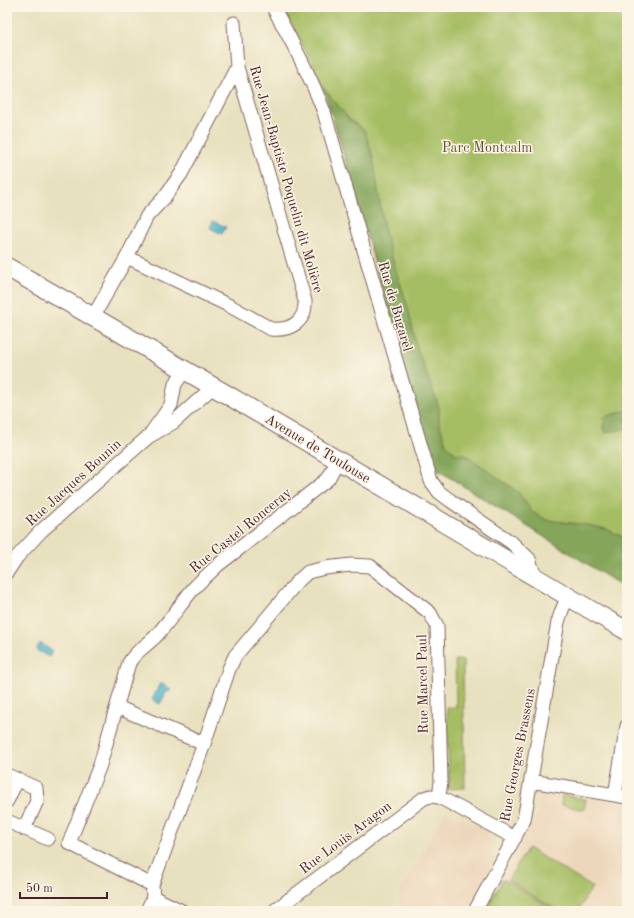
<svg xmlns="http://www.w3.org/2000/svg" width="634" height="918" font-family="'Old Standard TT',serif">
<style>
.built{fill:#edd7bb}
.green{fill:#a6be64;stroke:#786e48}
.forest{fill:#84a55a;stroke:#676242}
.water{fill:#4cb4cb;stroke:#4b6a7b}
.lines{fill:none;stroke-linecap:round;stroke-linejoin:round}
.street-casing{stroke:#81635f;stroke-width:15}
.secondary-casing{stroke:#81635f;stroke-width:20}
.street{stroke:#fff;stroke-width:13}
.secondary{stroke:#fff;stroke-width:18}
.labels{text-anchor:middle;stroke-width:3;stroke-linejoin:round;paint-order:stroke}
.park-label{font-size:14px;fill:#664f3c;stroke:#fcf5e5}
.street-label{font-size:14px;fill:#4a1f2b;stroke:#fcf5e5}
</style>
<rect width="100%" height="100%" fill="#fcf5e5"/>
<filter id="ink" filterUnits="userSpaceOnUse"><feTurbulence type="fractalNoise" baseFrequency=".025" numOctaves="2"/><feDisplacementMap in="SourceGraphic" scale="8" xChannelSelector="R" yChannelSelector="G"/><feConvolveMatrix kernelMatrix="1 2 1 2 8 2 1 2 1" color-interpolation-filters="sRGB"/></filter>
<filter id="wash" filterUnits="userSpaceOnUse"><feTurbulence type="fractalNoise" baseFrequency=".012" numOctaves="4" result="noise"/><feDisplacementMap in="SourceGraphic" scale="16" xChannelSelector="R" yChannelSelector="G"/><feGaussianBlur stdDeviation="0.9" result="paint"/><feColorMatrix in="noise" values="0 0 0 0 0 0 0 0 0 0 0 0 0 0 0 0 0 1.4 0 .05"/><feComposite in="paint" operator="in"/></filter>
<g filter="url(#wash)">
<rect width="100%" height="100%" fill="#e8e1bf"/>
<path class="built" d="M541,789L627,804V911H556L503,879L530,830L538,814Z
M446,811L486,830L495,858L466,911H406L402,909L398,895Z"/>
<path class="green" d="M282,7H627V589L433,467L329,104C317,70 299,39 282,7Z
M455,660H463L465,788L449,789L447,707H456Z
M562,795L586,799L584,810L561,805Z
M528,848L592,887L578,911H558L508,880Z
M503,879L556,911H485Z"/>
<path class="forest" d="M322,86L349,119L365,131L373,157L384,229L394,264L407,304L418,351L439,407V423L447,446L456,454H465L518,492L532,512L541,517L547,520L588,525L606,529L627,539V589L433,467L338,133Z
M627,410V428L606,433L603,429L604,417Z"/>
<path class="water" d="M213,221L226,227L222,234L210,228Z
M40,643L52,651L49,657L36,650Z
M160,683L171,689L169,692L167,691L160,704L152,700Z"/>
</g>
<g filter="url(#ink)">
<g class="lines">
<defs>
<path id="street" d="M273,7C292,42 310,75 324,112L431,481L439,492L451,501L512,543L529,559L535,577
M127,257L230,306L271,329C290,331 306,322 305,301L237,67L234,23
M93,317L127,257L147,216L163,199L181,174L237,67
M151,433L171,405L175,384L185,370
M7,572L17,557L41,531L148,437L174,422L213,387
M117,707L204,744
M7,775L36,788L37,801L24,829
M531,781L627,797
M615,795L627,726
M7,801L17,780
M7,821L48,839
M152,885L69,843L100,765L129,663C136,650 147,646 157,635C170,620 181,604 193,589C201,580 210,573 218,565L328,479L338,460
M153,897L182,911
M147,911L153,897L152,885L204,744L229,669L235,656L298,581L308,572L325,568L351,565L370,566L430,613L437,626L441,781L439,797L515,838
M274,911L424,798L431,796L439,797
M475,911L524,820L558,622L562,610L568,596"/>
<path id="secondary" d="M7,267L231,397L589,609L627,631"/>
</defs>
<use href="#street" class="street-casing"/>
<use href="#secondary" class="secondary-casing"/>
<use href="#street" class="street"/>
<use href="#secondary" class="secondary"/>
</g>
</g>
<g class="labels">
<g class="park-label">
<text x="487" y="152">Parc Montcalm</text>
</g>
<g class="street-label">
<text transform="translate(287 179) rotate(74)" y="5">Rue Jean-Baptiste Poquelin dit Molière</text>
<text transform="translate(396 306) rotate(74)" y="5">Rue de Bugarel</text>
<text transform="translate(318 448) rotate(31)" y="5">Avenue de Toulouse</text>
<text transform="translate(73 482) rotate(-42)" y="5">Rue Jacques Bounin</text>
<text transform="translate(240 530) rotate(-39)" y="5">Rue Castel Ronceray</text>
<text transform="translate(422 684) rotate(-91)" y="5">Rue Marcel Paul</text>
<text transform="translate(517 755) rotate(-79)" y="5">Rue Georges Brassens</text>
<text transform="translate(345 837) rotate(-37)" y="5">Rue Louis Aragon</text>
</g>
</g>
<rect width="634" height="918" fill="none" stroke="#fcf5e5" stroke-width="24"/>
<path d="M20 892v6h87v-6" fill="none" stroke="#4a1f2b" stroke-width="2"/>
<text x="26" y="892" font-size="12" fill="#4a1f2b" stroke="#fcf5e5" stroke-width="3" paint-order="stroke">50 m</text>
</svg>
